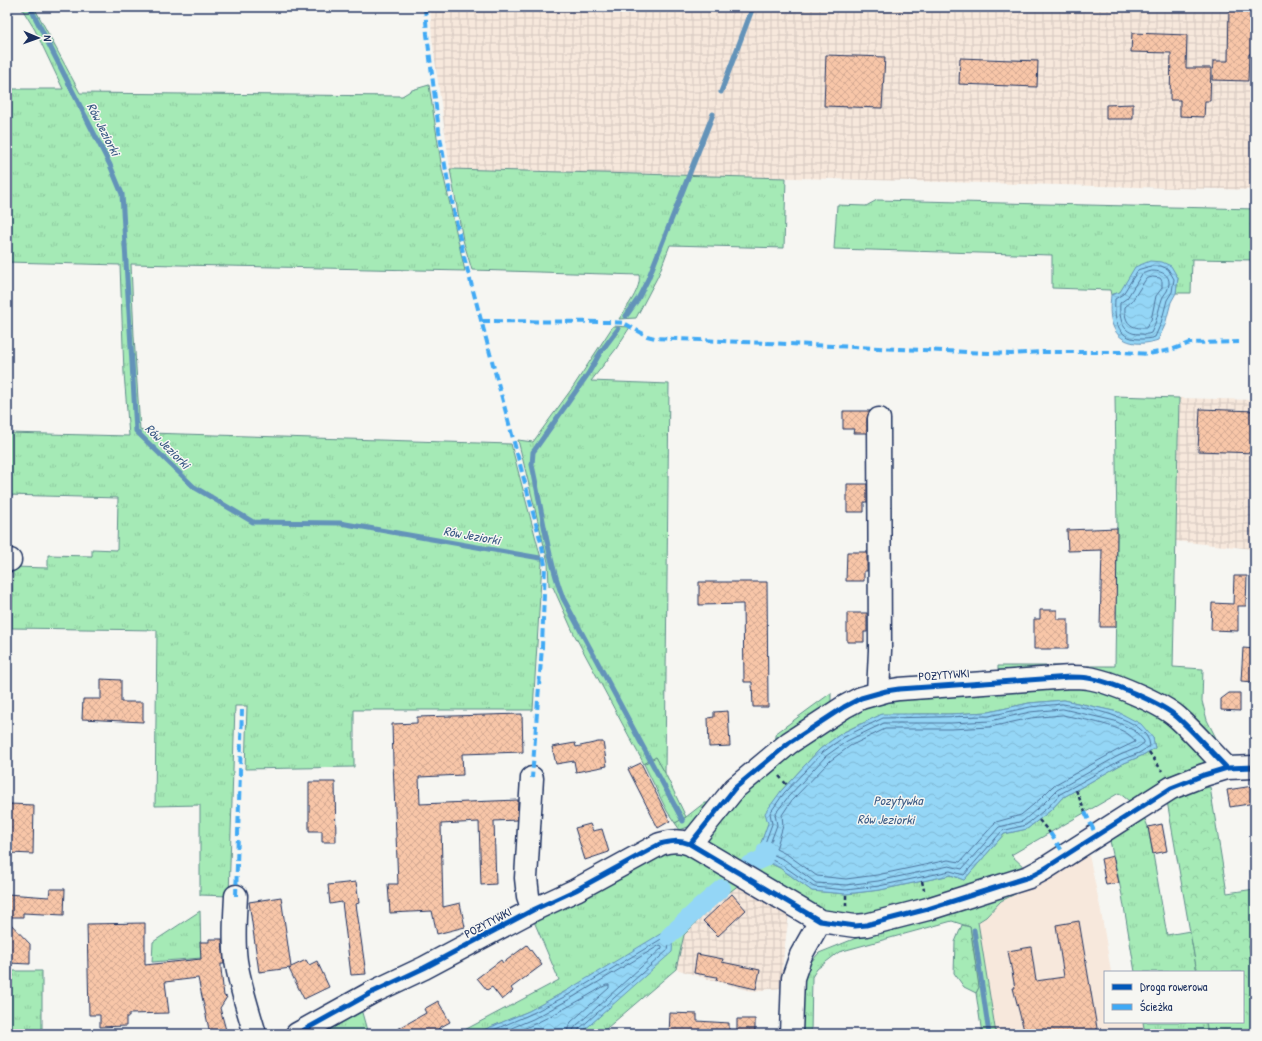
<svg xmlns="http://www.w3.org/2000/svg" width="1262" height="1041" font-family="'Patrick Hand',sans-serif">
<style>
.built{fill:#f7e8dc}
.industrial{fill:url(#industrial-grid)}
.grass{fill:url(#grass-tufts);stroke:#608c8a;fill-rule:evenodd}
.forest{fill:url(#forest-crowns);stroke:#608c8a}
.water{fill:url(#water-waves);stroke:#6493b9}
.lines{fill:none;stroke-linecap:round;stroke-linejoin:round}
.shore{stroke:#4b729b;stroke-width:1}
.stream{stroke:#6493b9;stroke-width:5}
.canal{stroke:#94d6f6;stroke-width:18}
.building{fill:url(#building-cross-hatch);stroke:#1b2f5e}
.minor-casing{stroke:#1b2f5e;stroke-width:25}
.path{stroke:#1b2f5e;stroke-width:2.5;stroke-dasharray:4 3;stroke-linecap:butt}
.minor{stroke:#f6f6f2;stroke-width:22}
.quiet{stroke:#3fa9f5;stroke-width:4;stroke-dasharray:8 4;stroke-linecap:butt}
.cycleway-casing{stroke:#f6f6f2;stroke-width:8}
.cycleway{stroke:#0057b8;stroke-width:5}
.labels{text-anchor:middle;stroke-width:3;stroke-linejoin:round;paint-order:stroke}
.street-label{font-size:12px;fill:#1b2f5e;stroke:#f6f6f2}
.water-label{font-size:13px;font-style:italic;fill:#395984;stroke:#f6f6f2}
</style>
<defs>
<pattern id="industrial-grid" width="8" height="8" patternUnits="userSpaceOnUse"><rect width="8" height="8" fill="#f7e8dc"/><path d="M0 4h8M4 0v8" fill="none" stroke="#d3c7bf"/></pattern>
<pattern id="grass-tufts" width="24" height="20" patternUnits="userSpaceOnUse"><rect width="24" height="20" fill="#a5eab6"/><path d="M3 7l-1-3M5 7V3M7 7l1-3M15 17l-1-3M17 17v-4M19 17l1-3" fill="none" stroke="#8dc99f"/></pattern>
<pattern id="forest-crowns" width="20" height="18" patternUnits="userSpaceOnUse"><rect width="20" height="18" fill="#a5eab6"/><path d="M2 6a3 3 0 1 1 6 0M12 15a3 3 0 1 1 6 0" fill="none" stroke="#8dc99f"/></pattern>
<pattern id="water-waves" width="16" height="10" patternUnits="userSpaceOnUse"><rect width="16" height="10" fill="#94d6f6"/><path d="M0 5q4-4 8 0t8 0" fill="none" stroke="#7fb8d5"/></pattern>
<pattern id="building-cross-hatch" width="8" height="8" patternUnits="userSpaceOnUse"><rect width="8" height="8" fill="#f8c6a8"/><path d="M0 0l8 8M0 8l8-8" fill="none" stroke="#d4aa93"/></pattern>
</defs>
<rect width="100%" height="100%" fill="#f6f6f2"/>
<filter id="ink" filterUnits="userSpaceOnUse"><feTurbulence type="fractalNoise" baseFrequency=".025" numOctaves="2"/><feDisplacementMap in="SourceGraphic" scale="8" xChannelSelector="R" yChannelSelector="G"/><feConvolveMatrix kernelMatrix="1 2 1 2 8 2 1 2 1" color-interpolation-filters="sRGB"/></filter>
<g filter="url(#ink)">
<path class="built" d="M1089,855L1101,911L1111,972H1105V1022H1143L1145,1034H996L978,922L986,917L1001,901Z"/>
<path class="industrial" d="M430,7H1255V190L450,169L432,38Z
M1179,398L1255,400V640L1251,639L1254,549L1175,541Z
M740,884L789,913L782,969V988L752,991L714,981L676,969L684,935L713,905Z"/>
<path class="grass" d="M21,7H34L80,93L402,96L412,90L429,85L442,169L465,271L131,264L134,336L140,430L149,433L511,444L542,562L533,710H354V767L245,769L247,706H235L229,896L200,895V805L155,806L157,630L12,628L13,567L48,568V555L92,556V549L117,550L118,498L7,495V433L129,436L124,373L120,265L7,262V89H63L35,30Z
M450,169L786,178L784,248L670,245L658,276L636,318L619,319C626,308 642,288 639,275L472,270L463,240Z
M877,200L1255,209V260L1192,259L1191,293H1176L1178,278L1127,283L1120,292L1111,295L1110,290L1052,288V255L834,249L837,205L866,206Z
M613,326L630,327L616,349L591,381L669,384L665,773L656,757L644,764L574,634L553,587L549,586L548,562L518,440L533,442L573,387Z
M1115,396L1179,398L1173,667L1203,669L1202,701L1207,720L1222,750L1229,756L1244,761H1232L1088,671L1087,666H1115L1117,528Z
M998,666H1064V670L998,676Z
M1088,683L1160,712L1208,760L1207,764L1133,804L1119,793L1011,855L1026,869L1006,879L850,919L821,912L709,849L706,841L713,828L767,769L869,700ZM1064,700L1118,712L1153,738L1155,748L1141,756L1122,764L1062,798L1051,810L1027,829L1004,834L964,880L951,875L880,890L846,894L812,891L780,868L768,862L753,861L758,856L760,852L761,843L781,791L820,749L842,733L860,724L913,714H950L989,712L1029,703Z
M831,693V706L775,745V734Z
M704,803H712L688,827L680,830L675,823L686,817Z
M1144,817L1148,827L1153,854L1167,935L1190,931L1197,972H1135L1122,895L1110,841Z
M680,849L740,884L713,905L684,935L676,969L600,1034H575L582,1032L615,1002L566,991L529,1011L474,1034H457L559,980L533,919L662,852Z
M1011,887L1017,893L1001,901L986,917L978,922L996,1034H982L976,993L979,987L970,927L952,921L839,952L817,969L812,977L811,1034H799L801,980L810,963L819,953L881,928Z
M200,911L201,958L152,962L153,942Z
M1255,942V975L1249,946Z
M7,971H42V1034H7Z
M361,1009L368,1034H323L321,1029Z
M1143,1022H1206L1208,1034H1145Z"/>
<path class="forest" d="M656,757L665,773L686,817L675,823L667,811L644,764Z
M1210,787L1227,893L1255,889V942L1249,946L1255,975V1034H1208L1206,1022H1243V972H1197L1167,801L1200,789Z
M962,925L970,927L979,987L976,993L964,987L954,973L955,942Z"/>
<path class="water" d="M1150,261L1162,262L1171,266L1178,278L1176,293L1171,302L1165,325L1158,340C1141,346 1120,345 1113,326C1109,316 1110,305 1111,295L1120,292L1135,267Z
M1064,700L1118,712L1141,724L1153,738L1155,748L1141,756L1122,764L1062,798L1051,810L1027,829L1004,834L964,880L951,875L880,890L846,894L812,891L780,868L768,862L761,861L758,863L752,860L758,856L760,852L761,843L768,823L765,813L781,791L820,749L842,733L882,714H950L989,712L1029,703Z
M662,933C673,934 673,944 672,952L582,1032L575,1034H474L529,1011L566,991Z"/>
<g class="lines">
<path class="shore" d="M1151,266H1161L1168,269L1174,279L1172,292L1167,300L1161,323L1155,337C1149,339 1145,339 1139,339C1116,339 1114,317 1115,299L1123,294L1138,270Z
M1152,271C1165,271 1173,277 1167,291C1165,294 1163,296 1162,299C1158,311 1157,321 1151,333C1147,335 1143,334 1139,334C1121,334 1119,316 1120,303L1127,298L1142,274Z
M1153,277L1160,278L1162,281V288L1156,296L1151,320L1146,328C1131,329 1124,323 1125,307L1132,301L1146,279Z
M1063,704C1085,708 1148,717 1150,746L1139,753L1121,760L1060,794L1048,807L1026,825L1002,831L964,875L950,871L879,886L846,890L814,887L782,865L764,856L765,843L772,824L770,813L784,793L823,752L844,737L883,718L989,716L1030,707Z
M1063,709L1115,721L1135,731L1144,741V743L1137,748L1118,756L1057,790L1044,803L1023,821L999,827L962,869L949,866L878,881L846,885L816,883L785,860L770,853V844L777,825L775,814L788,797L826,756L847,741L884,723H951L990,721L1030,712Z
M1063,715C1079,719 1130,726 1135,742L1116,751L1054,785L1040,799L1021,815L996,822L960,862L948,860L877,875L846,879L817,876L788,855L776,849L783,826L782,815L792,800L830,761L850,746L885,729H951L990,727L1031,718Z
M484,1034L531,1014L568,995L663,938H666L669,944L668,950L579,1029L578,1034
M497,1034L533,1019L570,999L660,945L662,946V948L576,1026L573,1030V1034
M512,1034C545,1020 576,1003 606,985H609V988L571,1022L568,1028L567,1034"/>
<path class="stream" d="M30,7L110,165L122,194L136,431L194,487L253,522L340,523L540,558
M721,92L753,7
M626,316L638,299L648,279L713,114
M618,329L600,353L588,374L536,448L533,452L532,465C542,509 547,556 563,598L683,821
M974,930L989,1034"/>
<path class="canal" d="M747,866L764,858L766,850
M669,936L700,907L722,888"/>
</g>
<path class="building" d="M1229,8L1255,9V54H1249L1248,81L1212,80L1213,61H1228Z
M1132,33L1187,35L1186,68H1211L1210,101H1205L1204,117L1180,116V100H1170L1171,53L1131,52Z
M826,55L885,57L882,108L824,106Z
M960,58L1038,61L1037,87L959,84Z
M1133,104V119H1106V105Z
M1200,409L1255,411V453L1198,451Z
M843,411H870L867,419V433H853L854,429H843Z
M847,484H867V502H864V512H847Z
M1117,528L1116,627H1100L1102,550L1068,551L1067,530Z
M847,552H867V571H864V581H846Z
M1234,576H1247L1246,606H1238V631L1211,630L1212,603L1233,604Z
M699,582H767L768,707H753L752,682H744L743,604L699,605Z
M1040,610H1057V619H1068V649H1034V619H1040Z
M847,613H867V632H864V642H847Z
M1243,648L1255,649V682L1241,681Z
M101,679L121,680V702H143V722L82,719L83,699H101Z
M1229,693H1240V711L1221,710V699Z
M728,711L730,746L709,747L708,718L714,717V712Z
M522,714L523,752L462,754L463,775L419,777L420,804L518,800L517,820L494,821L496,884L481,885L479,822L441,824L443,907L460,903L465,927L437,934L432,911L390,913L388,884H398L393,762L392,724L417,723V717Z
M598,742H603L607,766L576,772L574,761L556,764L552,747L575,743L576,747Z
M641,763L670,821L658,828L628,769Z
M309,782H335L336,842H322V831H309Z
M1253,786L1255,803L1230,807L1227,790Z
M9,804L34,805L33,854L9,853Z
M590,824L593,831L602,829L609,852L585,860L575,828Z
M1162,824L1167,851L1153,854L1148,827Z
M1113,856L1119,883L1106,885L1101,859Z
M356,882L359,903L356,904L366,974L351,975L342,902L330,904L328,885Z
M50,889H65L64,915L23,913V917H7V894L49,897Z
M732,894L746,910L718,936L703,921Z
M281,897L291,967L306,960L309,965L317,961L329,987L304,999L289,969L291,968L259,972L249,902Z
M7,920L30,944V964L7,963Z
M1079,921L1098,1034H1025L1013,988H1015L1008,951L1031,947L1036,981L1064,977L1056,925Z
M145,923V965L201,959L200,942H209V939H222L224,964H221V969L224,996L227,997L220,1008L227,1034H210L198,978L165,982L169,1013L129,1014V1017H126V1026L100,1027V1015H89L87,924Z
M527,945L542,965L511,988L513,991L502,1000L492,987L487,990L477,978L501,960L503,963Z
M697,954L723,959L722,962L760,970L756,989L716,980L717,977L694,973Z
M438,1001L450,1022L439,1028V1029L431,1034H389L426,1013L424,1009Z
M670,1013L697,1014V1021L729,1023V1034H669Z
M737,1019H755V1034H737Z"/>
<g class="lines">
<defs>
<path id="minor" d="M7,560H10
M878,693L880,650L879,419
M532,778L526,878L528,896L533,910
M690,844L735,788L789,743L844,707L861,698L886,691L899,689L1070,677C1076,677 1082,677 1088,678C1109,681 1161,703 1177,717C1195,733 1210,751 1227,768
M236,896C235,917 233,940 236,961C240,986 248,1010 255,1034
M297,1034L371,993L424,968L533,910L576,890L660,844C671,841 679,840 690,844L820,921L855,926L866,925L928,909L1029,877L1044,869L1171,788L1204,775L1227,768L1255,767
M791,1034L793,978L801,955L820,921"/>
</defs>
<use href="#minor" class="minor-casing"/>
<path class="path" d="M1149,752L1162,771
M779,776L787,785
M1076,790L1085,812
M1039,820L1050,833
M922,881L924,890
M846,906V894"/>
<use href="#minor" class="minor"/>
<path class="quiet" d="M425,7L427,34L439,131L449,188L464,257L542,546L545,566L542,647L532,778
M482,321L611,322L624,323L647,336L655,338L1011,354L1043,352H1123L1148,354L1171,350L1190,343L1239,342
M1085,812L1096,835
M1050,833L1065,855
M236,896L242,710"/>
<defs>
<path id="cycleway" d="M690,844L735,788L789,743L844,707L861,698L886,691L899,689L1070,677C1076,677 1082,677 1088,678C1109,681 1161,703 1177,717C1195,733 1210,751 1227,768
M297,1034L371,993L424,968L533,910L576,890L660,844C671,841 679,840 690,844L820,921L855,926L866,925L928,909L1029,877L1044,869L1171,788L1204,775L1227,768L1255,767"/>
</defs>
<use href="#cycleway" class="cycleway-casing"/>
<use href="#cycleway" class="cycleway"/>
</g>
</g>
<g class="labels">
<g class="street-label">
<text transform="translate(944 675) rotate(-4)" y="4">POZYTYWKI</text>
<text transform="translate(488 923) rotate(-28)" y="4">POZYTYWKI</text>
</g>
<g class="water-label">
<text transform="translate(104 129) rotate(63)" y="5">Rów Jeziorki</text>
<text transform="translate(168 446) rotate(45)" y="5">Rów Jeziorki</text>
<text transform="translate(472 535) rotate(10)" y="5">Rów Jeziorki</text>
<text x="898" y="805">Pozytywka</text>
<text transform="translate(886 819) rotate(1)" y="5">Rów Jeziorki</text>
</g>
</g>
<rect width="1262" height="1041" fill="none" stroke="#f6f6f2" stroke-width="24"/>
<rect x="12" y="12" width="1238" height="1017" fill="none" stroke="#1b2f5e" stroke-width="1.5" filter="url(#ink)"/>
<rect x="1104" y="971" width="140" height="52" fill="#f6f6f2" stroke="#9ea6b7"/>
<rect x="1112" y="984" width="20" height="6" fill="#0057b8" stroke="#9ea6b7"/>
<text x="1140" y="991" font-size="12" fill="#1b2f5e">Droga rowerowa</text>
<rect x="1112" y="1004" width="20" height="6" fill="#3fa9f5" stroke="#9ea6b7"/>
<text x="1140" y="1011" font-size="12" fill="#1b2f5e">Ścieżka</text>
<g transform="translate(38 38) rotate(92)" stroke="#f6f6f2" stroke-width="3" paint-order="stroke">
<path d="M0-3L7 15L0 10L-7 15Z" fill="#1b2f5e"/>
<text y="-6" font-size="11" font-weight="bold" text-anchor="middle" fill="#1b2f5e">N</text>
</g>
</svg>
